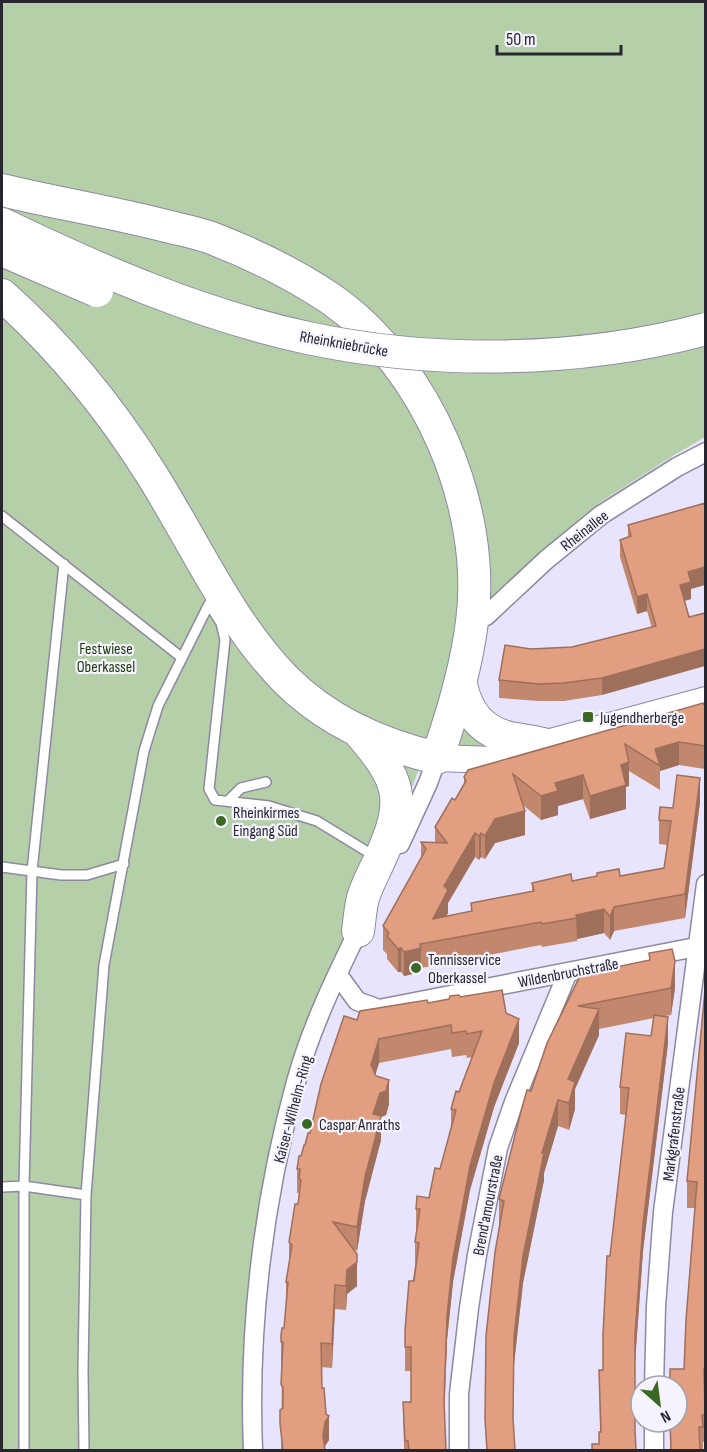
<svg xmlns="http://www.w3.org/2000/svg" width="707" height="1452" font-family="'Sofia Sans Condensed',sans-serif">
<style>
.green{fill:#b5cfa9}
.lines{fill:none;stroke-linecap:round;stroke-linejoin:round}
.lane-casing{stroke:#8d89a0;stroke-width:12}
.street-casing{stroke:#8d89a0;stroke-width:21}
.secondary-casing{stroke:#8d89a0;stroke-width:28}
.highway-casing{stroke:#8d89a0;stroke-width:34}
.lane{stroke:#fff;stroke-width:9}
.street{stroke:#fff;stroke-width:18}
.secondary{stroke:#fff;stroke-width:26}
.highway{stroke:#fff;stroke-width:32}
.highway-bridge-casing{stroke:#8d89a0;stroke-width:34;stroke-linecap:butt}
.highway-bridge{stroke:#fff;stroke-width:32}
.wall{fill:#c2886e}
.shaded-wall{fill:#9e6f5a}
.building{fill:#e19e80;stroke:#9e6f5a;stroke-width:1.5}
.poi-dot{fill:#3c6826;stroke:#f5f4fe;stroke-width:2}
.labels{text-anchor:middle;stroke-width:4.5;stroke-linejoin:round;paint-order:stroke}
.street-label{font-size:16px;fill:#27262f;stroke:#f5f4fe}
.park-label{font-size:16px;fill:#173b00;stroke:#f5f4fe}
.poi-label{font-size:16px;fill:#27262f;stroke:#f5f4fe;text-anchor:start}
</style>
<rect width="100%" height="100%" fill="#e8e4fd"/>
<path class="green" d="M2,2H705V437L671,457L599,503L462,628L427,747L270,1168L252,1450H2Z
M459,718L492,739L489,750L456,748Z"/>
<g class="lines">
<defs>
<path id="lane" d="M2,516L181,657
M228,801L241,788L266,782
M2,867L61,875H87L124,864
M2,1187L24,1186L86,1195
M24,1450V1186L32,871L64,564
M84,1450L83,1370L86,1195L104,965L144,751L158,706L209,604L221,623L225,640L209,789L215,800L269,806L317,821L376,857"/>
<path id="street" d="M472,620L486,616L546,560L601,515L677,467L706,452
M400,844L428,783L437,758
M338,975L357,1001L379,1009L706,945
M654,1386L656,1306L663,1212L706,884
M654,1422V1450
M253,1450C248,1328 263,1201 296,1082C311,1027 337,974 362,923
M459,1450V1394L469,1308L477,1255L498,1148L514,1102L568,972"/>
<path id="secondary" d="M437,758L493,760L528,755L543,744L706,700"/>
<path id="highway" d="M2,190C56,203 111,212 166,226C182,230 199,233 214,239C255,255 294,274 331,299C427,366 487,507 472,622C466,669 453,713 437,758C382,745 327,721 286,680C228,621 194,541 150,472C109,407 59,346 2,295
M461,684C466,711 482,732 510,738C521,740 531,741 543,744
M358,931C360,919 360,906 364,895C368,883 374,872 379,861C407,800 402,782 359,732"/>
</defs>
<use href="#lane" class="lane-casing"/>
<use href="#street" class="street-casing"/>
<use href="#secondary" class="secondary-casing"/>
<use href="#highway" class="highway-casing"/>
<use href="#lane" class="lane"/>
<use href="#street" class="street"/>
<use href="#secondary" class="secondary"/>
<use href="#highway" class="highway"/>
<defs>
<path id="highway-bridge" d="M2,224C100,271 201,315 308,338C435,365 580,363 706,329
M2,250L97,291"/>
</defs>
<use href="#highway-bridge" class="highway-bridge-casing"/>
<use href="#highway-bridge" class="highway-bridge"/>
</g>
<path class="wall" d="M628,525L691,589V599L684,601L602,695L564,701H539L499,698V680L531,649L572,647L652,628L647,611L637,614L620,557V540L628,537Z
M705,706V769L679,765L660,771V790L629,771V786L626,787V809L590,819L583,799L558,806V815L541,820L523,805L525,835L495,843L485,859L481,857L479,860L475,857L448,903V913L446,916L471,912V903L532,891V883L572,881L597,876V873L620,876L664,868L667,845L659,844V820L673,808L700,802L685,918L614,931L610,940L604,933L577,939V941L542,947L541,945L421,968V972L404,976L401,972H398L387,959V954L383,950V926L421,857V842H435V827L455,800L464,783V777Z
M649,953L675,988L671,1015L665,1016L668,1043L643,1251L635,1362L599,1444V1432H600L599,1370H603L610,1256L626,1115L620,1114V1087L651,1036L654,1018L599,1029V1035L575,1089V1109L569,1130L558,1126L544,1173V1180L523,1283L514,1364L513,1423L515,1450H486V1336L499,1226V1199L531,1091L593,972L649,960Z
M705,990V1442H703V1450H670L684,1369L695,1208H687V1181Z
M460,997L506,1013L519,1043L494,1107L470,1190L453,1282L447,1340L444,1410L446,1450H404L403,1402H411V1371H405V1330L415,1266V1242L417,1233H416V1209L429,1198L440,1169L451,1130V1109L459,1092L472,1057L467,1058L466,1055L452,1057L451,1049L379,1063L375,1074L389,1104L386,1115L381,1117V1140L365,1201L357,1251L355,1250L357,1278V1286L347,1294L346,1310L335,1309L332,1368L321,1367L322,1388L329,1440L325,1446V1450H281L282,1366H281V1335L284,1328L286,1306V1282L289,1262V1242L298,1204L299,1193H297V1169L301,1156L357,1020L428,1003Z"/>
<path class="shaded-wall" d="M705,567V585L691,589V599L680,602V585L688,572Z
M647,594V611L637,614V597Z
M705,649V666L602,695V678Z
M679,742V765L660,771V766L655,749Z
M629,762V786L626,787V809L590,819V796L621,765Z
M583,775V799L558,806V815L541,820V796L555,783Z
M700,778V802L685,918V894Z
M525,811V835L495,843L485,859V836L495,819Z
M475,833V857L448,903V913L433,942V919L444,886Z
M481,833V857L479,860V836Z
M614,907V931L610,940V917Z
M604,909V933L577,939L576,915Z
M401,948V972H398V949Z
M421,948V972L404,976V952Z
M675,961V988L671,1015V988Z
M599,1009V1035L575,1089V1109L569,1130L568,1079Z
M668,1017V1043L643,1251L635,1362V1335L643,1224Z
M519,1019V1043L494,1107L470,1190L453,1282L447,1340L444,1425L447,1316L453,1258L470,1166L494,1083Z
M379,1039V1063L371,1089V1065Z
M389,1080V1104L386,1115L381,1117V1140L365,1201L357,1251V1227L365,1177L373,1114L380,1093Z
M558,1100V1126L544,1173V1180L523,1283L514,1364V1337L523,1256L542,1153Z
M357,1254V1286L347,1294L346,1310V1286L347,1270Z
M335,1285V1309L332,1368V1344Z
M329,1416V1440L325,1446L323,1436L325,1422Z"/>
<path class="building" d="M705,503V567L688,572L691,582L680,585L689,617L705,613V649L602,678L564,683L539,684L499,680L505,645L531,649L572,647L656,626L647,594L637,597L620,540L631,536L628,525Z
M703,703L705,706V746L679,742L655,749L660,766L625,744L629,762L621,765L626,785L590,796L583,775L555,783L558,791L541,796L513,774L525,811L495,819L485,836L481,833L479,836L475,833L444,886L448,890L433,919L472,911L471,903L534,891L532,883L571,874L572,881L597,876V873L619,869L620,876L664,868L671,821L659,820L660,807L673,808L677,775L700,778L685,894L614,907L610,917L604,909L576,915L577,918L542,924L541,922L420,944L421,948L404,952L401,948L398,949L387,936L389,933L383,926L426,849L421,842L447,843L435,827L452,798L455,800L466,781L464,777L468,770Z
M672,949L675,961L671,988L578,1006L599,1009L568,1079L575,1082L569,1103L558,1100L542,1153H544L523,1256L514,1337L513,1418L515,1450H487L485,1419L486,1336L495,1252L504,1201L499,1199L521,1111L527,1090L531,1091L547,1043L583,970L591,968L593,972L650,960L649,953Z
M502,990L506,1013L519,1019L494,1083L470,1166L453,1258L447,1316L444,1401L446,1450H409L408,1441H405L403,1402H411V1347H405V1330L409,1281H414L419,1243L415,1242L420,1209H416L417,1196L429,1198L435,1168L440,1169L456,1110L451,1109L456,1091L459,1092L482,1031L467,1034L466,1031L452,1033L451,1025L379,1039L371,1065L376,1076L389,1080L386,1091L380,1093L373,1114L381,1116L365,1177L357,1227L333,1222L357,1254V1262L347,1270L346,1286L335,1285L332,1344L321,1343L322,1388H324L326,1414L329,1416L325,1422L323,1436L325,1450H283L280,1424V1410L283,1408V1388L281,1384L283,1342H281V1335L282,1328H284L288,1282H286L292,1245L289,1242L295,1204H298L301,1180L299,1179L300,1169H297L299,1156H301L304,1145H305L308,1133H310L321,1084L344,1016L357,1020L360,1011L427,1000L428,1003L449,999L450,996L459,995L460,997Z
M705,990V1369H704L705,1415H702L703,1427H699L700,1450H671L670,1422H677V1386H670V1369H684L686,1320L697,1182L687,1181Z
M654,1015L668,1017L643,1224L635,1335V1430L636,1450H592V1444H599V1432H601L599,1370H603V1334L607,1256H610L629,1088L620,1087L626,1033L651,1036Z"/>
<g class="poi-dot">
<rect x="582" y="711" width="12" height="12" rx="3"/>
<circle cx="221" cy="821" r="6"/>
<circle cx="416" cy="968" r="6"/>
<circle cx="307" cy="1124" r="6"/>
</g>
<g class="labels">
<g class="street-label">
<text transform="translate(344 343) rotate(10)" y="6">Rheinkniebrücke</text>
<text transform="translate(584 530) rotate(-38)" y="6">Rheinallee</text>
<text transform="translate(568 972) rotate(-11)" y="6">Wildenbruchstraße</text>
<text transform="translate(292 1109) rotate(-75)" y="6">Kaiser-Wilhelm-Ring</text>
<text transform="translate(673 1134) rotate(-83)" y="6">Markgrafenstraße</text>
<text transform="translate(487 1205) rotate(-79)" y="6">Brend'amourstraße</text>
</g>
<g class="park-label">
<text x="106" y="654">Festwiese<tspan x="106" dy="18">Oberkassel</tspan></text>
</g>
<g class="poi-label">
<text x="600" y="723">Jugendherberge</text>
<text x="233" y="818">Rheinkirmes<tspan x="233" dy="18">Eingang Süd</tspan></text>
<text x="428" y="965">Tennisservice<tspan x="428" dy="18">Oberkassel</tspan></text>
<text x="319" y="1130">Caspar Anraths</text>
</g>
</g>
<rect width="707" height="1452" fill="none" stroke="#27262f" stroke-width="6"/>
<g transform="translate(659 1404) rotate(152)"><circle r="28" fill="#f5f4fe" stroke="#a3a2ab" stroke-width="1.5"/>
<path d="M0-4.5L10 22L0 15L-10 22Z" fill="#3c6826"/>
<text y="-9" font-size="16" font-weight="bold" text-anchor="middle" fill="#27262f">N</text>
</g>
<path d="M497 45v9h124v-9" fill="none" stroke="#27262f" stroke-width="3"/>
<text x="506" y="45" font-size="18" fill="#27262f" stroke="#f5f4fe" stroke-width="4.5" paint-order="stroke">50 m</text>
</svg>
